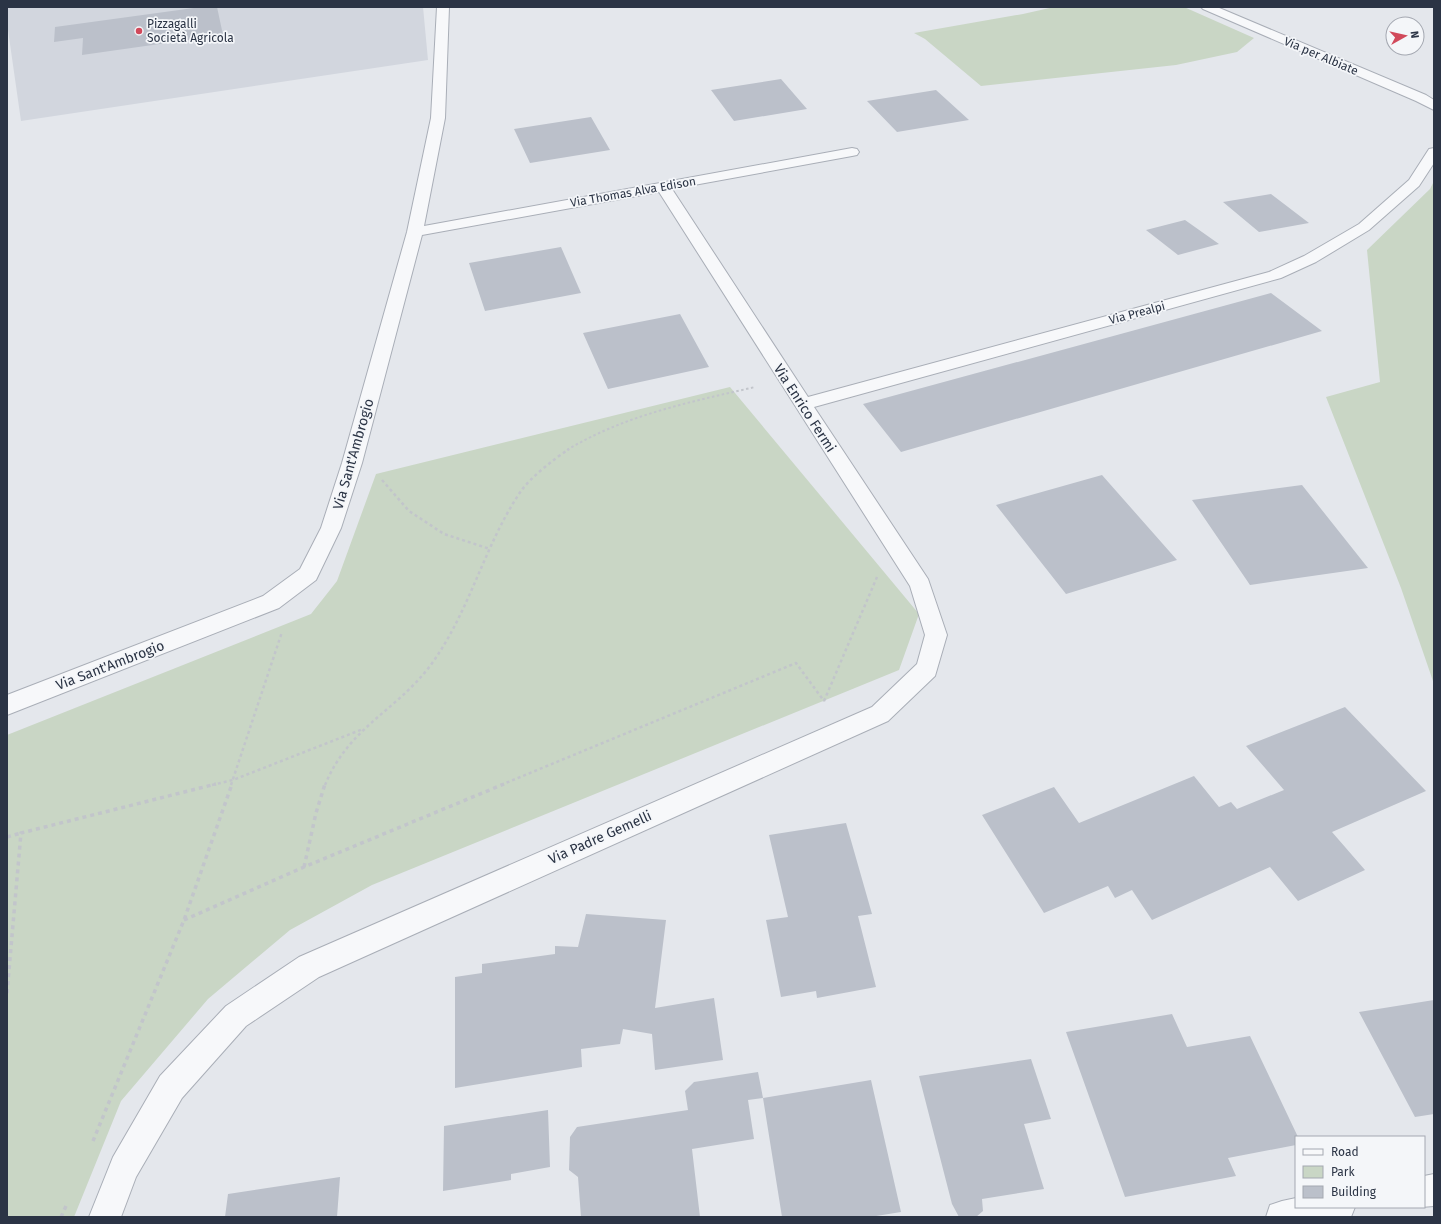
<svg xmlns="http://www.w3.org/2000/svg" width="1441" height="1224" font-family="'Fira Sans',sans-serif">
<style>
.built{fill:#d2d6de}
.green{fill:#c9d6c5}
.building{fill:#bbc0ca}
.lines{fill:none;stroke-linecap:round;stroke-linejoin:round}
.minor-casing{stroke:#a9aeb7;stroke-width:2}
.path-far2{stroke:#c2c5cb;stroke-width:2;stroke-dasharray:2.5 2.5;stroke-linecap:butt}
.path-far1{stroke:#c2c5cb;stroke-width:2.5;stroke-dasharray:3 3;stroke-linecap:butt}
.path{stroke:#c2c5cb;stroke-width:3.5;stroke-dasharray:4 4;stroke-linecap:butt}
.minor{fill:#f7f8fa;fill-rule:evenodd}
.poi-dot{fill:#d1495b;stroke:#f4f6f9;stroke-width:1.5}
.labels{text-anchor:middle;stroke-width:3.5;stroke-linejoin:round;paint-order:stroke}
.far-poi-label{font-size:12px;fill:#2b3445;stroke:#f4f6f9;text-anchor:start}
.far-street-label{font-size:12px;fill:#2b3445;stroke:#f4f6f9}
.street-label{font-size:14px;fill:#2b3445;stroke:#f4f6f9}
</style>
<rect width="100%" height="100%" fill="#e4e7ec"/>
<path class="built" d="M7,7H423L428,60L21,121L7,23Z"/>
<path class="green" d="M1054,7H1184L1254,38L1237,52L1176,65L981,86L925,39L914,33L1023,14Z
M1434,181V684L1401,588L1326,397L1380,382L1367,250L1430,189Z
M730,387L919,614L899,670L372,885L290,930L208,999L121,1101L74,1217H7V735L311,614L337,581L376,474Z"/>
<path class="building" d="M201,7H217L223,35L82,55L83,38L54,42L55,27Z
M781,79L807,109L734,121L711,90Z
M936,90L969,120L897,132L867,101Z
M591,117L610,150L530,163L514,129Z
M1271,194L1309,223L1259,232L1223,202Z
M1185,220L1219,244L1178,255L1146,230Z
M561,247L581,293L485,311L469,263Z
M1271,293L1322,331L901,452L863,404Z
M680,314L709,367L608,389L583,333Z
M1102,475L1177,560L1066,594L996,505Z
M1302,485L1368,568L1250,585L1192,500Z
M1345,707L1426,791L1332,832L1365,870L1298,901L1270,867L1152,920L1132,890L1115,898L1108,886L1044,913L982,815L1054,787L1079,823L1194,776L1219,807L1231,802L1237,809L1284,790L1246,746Z
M846,823L872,914L858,916L876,987L817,998L816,991L781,997L766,920L788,917L769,835Z
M586,914L666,920L655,1008L714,998L723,1060L655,1070L652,1034L623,1029L620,1044L581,1049L582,1067L455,1088V977L482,973V964L555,954V946L578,947Z
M1434,1000V1114L1415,1117L1359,1012Z
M1172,1014L1187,1047L1250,1036L1298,1137H1296V1145L1228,1158L1236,1176L1125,1197L1066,1032Z
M1031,1059L1051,1119L1024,1124L1044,1189L982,1199L983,1211L976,1217H959L952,1204L919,1076Z
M758,1072L763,1098L748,1100L754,1139L692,1149L700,1217H581L578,1177L569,1170L570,1137L577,1127L688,1110L685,1091L694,1082Z
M871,1080L901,1212L870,1217H782L763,1098Z
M548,1110L550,1167L511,1174V1180L443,1191L444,1126Z
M340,1177L337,1217H225L228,1194Z"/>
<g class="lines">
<defs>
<path id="minor" d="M437,7H449L445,118L424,226L852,148L857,149L859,152L857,155L852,156L672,189L808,397L1269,272L1304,256L1359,224L1409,180L1429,149L1434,148V163L1419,186L1369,230L1316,262L1281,278L814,407L928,579L947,635L935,676L888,721L319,977L246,1026L182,1098L136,1177L121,1217H89L113,1157L160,1076L226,1006L299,957L872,707L917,664L925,635L910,586L659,192L422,235L362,463L341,528L316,580L279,608L7,715V695L263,596L300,569L321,528L342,463L407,232L431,118Z
M1201,7H1217L1426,95L1434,100V110L1416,101L1203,9Z
M1434,1174V1206L1421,1207H1424V1176Z
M1296,1198V1207H1355L1351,1217H1266L1270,1205L1282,1201Z"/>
</defs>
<use href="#minor" class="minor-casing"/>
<path class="path-far2" d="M567,450C625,415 690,402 755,387"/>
<path class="path-far1" d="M382,480L409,511L444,534L490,549
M824,701L877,577
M212,785L233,780L363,729
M231,785L282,632
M325,785C349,727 395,712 430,666C470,612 484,545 521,491C531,477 554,459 569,449
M501,785L796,663L824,701"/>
<path class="path" d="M7,837L21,833
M304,867L316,813L325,784
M184,920L304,867L504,784
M7,993L21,833L216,784
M93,1141L184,920L232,784
M61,1217L66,1206"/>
<use href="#minor" class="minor"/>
</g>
<circle class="poi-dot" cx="139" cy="31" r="4"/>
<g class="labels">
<g class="far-poi-label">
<text x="147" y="28">Pizzagalli<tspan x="147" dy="14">Società Agricola</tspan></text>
</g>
<g class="far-street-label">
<text transform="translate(1321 56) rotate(23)" y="4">Via per Albiate</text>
<text transform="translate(633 192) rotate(-10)" y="4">Via Thomas Alva Edison</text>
<text transform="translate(1137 313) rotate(-15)" y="4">Via Prealpi</text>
</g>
<g class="street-label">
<text transform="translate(805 408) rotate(57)" y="5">Via Enrico Fermi</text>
<text transform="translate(353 454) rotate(-74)" y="5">Via Sant'Ambrogio</text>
<text transform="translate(110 665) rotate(-21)" y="5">Via Sant'Ambrogio</text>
<text transform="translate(600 837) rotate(-24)" y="5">Via Padre Gemelli</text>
</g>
</g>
<rect width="1441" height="1224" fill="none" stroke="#2b3445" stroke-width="16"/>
<rect x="1295" y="1136" width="130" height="72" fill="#f4f6f9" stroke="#a4a8b1"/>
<rect x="1303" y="1149" width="20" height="6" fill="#f7f8fa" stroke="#a4a8b1"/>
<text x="1331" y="1156" font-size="12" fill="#2b3445">Road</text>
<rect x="1303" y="1166" width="20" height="12" fill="#c9d6c5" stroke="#a4a8b1"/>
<text x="1331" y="1176" font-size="12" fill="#2b3445">Park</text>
<rect x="1303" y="1186" width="20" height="12" fill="#bbc0ca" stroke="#a4a8b1"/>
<text x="1331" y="1196" font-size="12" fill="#2b3445">Building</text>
<g transform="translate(1405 36) rotate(82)"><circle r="19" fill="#f4f6f9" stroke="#a4a8b1"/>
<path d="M0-3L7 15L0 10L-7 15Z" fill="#d1495b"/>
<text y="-6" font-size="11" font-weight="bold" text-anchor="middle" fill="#2b3445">N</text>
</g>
</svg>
